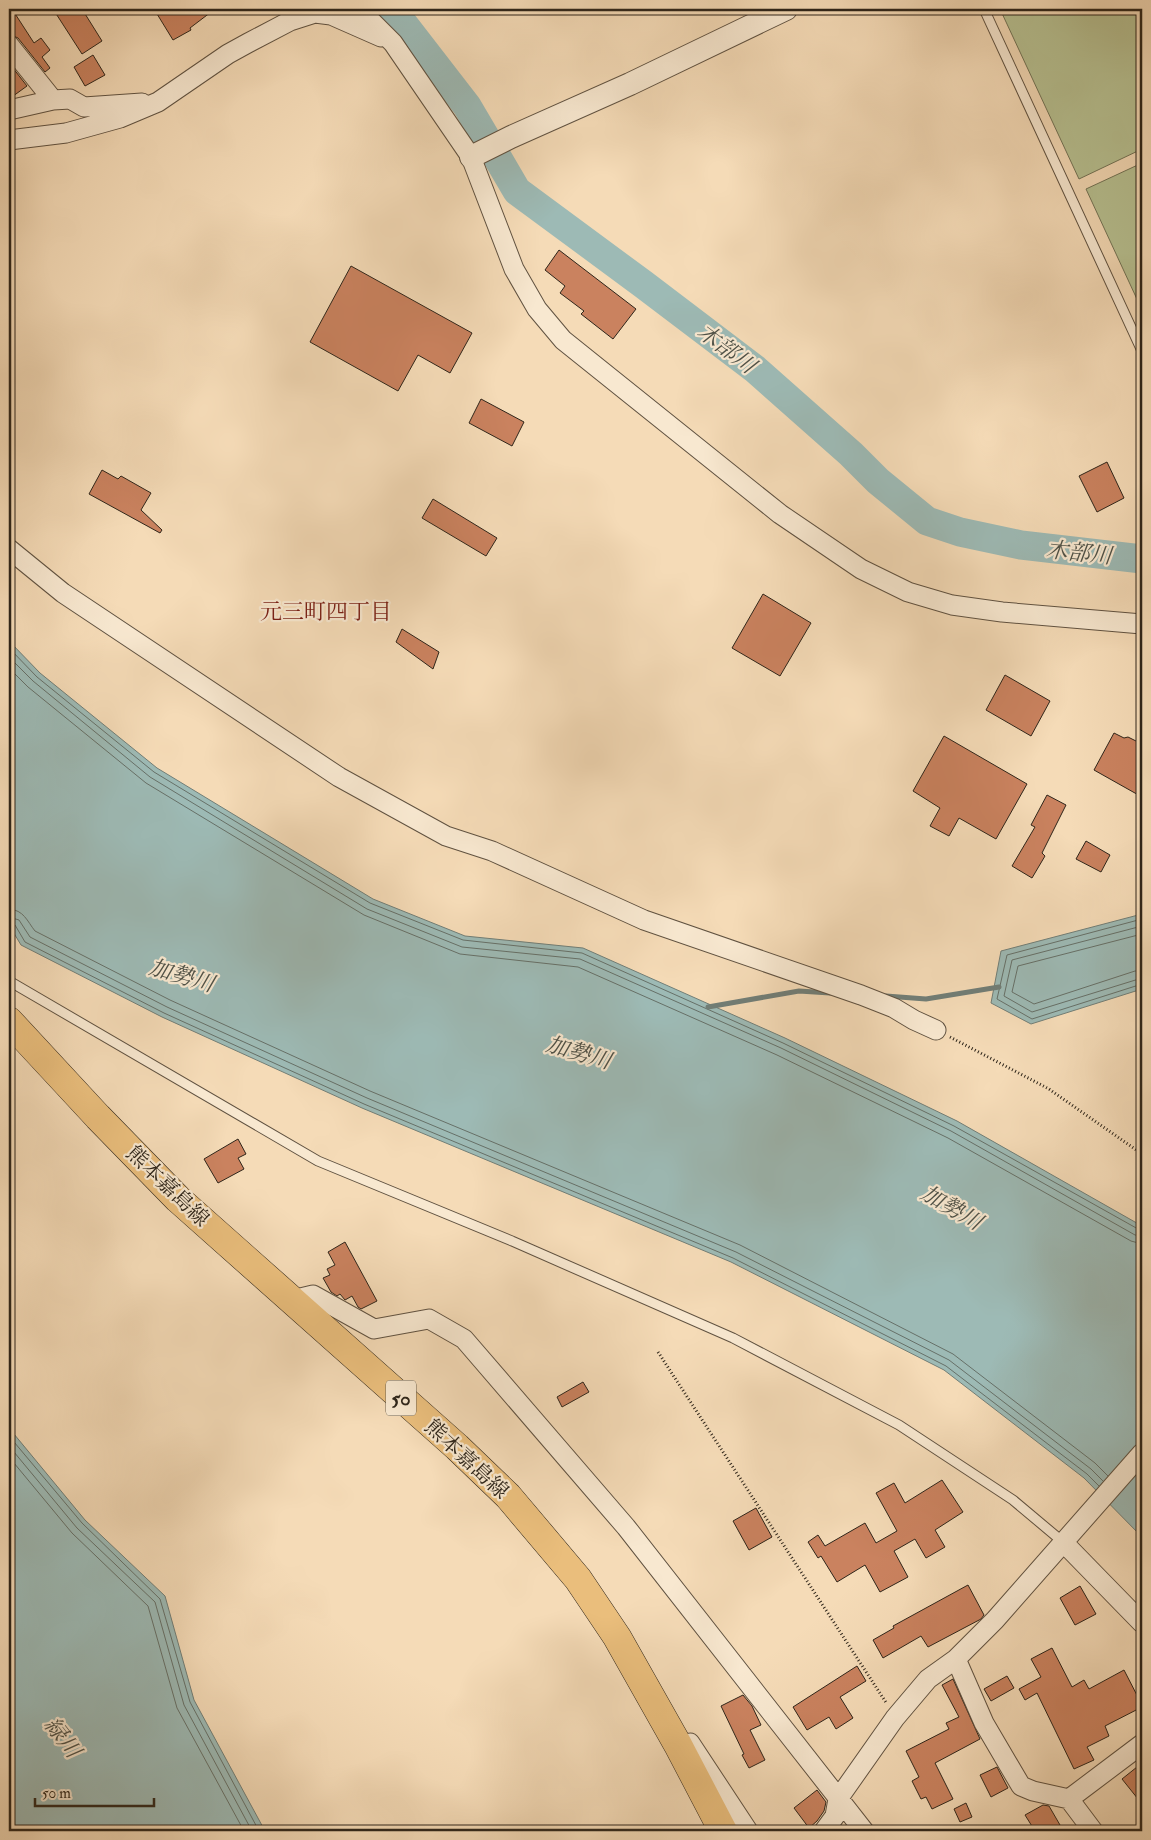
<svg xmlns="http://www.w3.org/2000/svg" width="1151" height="1840" font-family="'IM FELL Double Pica','Noto Serif JP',serif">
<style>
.green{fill:#b7c192;stroke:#727356}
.water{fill:#9dbab5;stroke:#717e77}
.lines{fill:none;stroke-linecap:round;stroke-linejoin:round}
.shore{stroke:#667068;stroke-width:1}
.stream{stroke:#717e77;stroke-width:5}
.river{stroke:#9dbab5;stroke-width:29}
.building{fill:#ca825f;stroke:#2e251a}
.service-casing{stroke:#605241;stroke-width:11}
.minor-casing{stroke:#605241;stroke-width:21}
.tertiary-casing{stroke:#605241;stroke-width:24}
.primary-casing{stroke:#2e251a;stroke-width:29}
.path{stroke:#2e251a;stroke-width:3;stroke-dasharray:1 2.5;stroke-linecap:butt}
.service{stroke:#f8e8d0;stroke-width:9}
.minor{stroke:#f8e8d0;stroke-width:19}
.tertiary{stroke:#f8e8d0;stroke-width:22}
.primary{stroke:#eabe7c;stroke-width:28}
.labels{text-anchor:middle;stroke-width:4.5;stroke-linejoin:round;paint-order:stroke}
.shield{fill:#f8e8d0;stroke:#6b6051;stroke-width:1}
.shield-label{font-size:20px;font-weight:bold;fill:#2e251a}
.street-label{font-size:21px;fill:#2e251a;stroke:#f8e8d0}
.water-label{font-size:22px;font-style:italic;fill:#4f5248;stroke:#f8e8d0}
.neighbourhood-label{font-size:22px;fill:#7a1f14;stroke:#f8e8d0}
</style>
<rect width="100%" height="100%" fill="#f5dbb7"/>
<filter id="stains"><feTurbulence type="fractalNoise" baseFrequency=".004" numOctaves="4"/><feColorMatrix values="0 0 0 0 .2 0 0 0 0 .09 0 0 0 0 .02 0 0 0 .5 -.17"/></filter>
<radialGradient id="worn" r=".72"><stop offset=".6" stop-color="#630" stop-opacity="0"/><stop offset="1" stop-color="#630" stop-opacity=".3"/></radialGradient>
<path class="green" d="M1000,9H1142V149L1079,179Z
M1142,163V310L1086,189Z"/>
<path class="water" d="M9,641L40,673L157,768L373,899L465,936L583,948L785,1038L957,1121L1142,1226V1537L1084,1478L944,1370L731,1262L362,1108L162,1017L21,945L9,925Z
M1142,914V989L1031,1024L991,1003L1001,951Z
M9,1428L85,1520L165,1596L194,1700L265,1831H9Z"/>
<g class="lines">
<path class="shore" d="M9,648L37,677L154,772L370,903L463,940L582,953L783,1043L954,1126L1138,1229L1142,1230
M9,657L33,681L150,777L367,909L462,947L580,959L781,1048L951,1131L1135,1235L1142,1236
M9,668L28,687L146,783L364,915L460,954L578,967L777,1055L948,1138L1131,1241L1142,1244
M9,909C24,910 27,921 35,931L170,1000L370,1091L740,1245L953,1354L1095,1463L1108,1476
M9,917L19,920L30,937L167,1007L367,1098L736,1252L949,1360L1091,1469L1103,1481
M1142,919L1007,955L997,999L1032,1019L1142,984
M9,923L15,925L25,942L164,1013L364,1104L733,1258L946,1366L1087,1474L1099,1486
M1142,926L1012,960L1004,996L1032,1012L1142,978
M1142,934L1018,966L1012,992L1034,1004L1135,971H1142
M9,1436L82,1523L160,1599L190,1702L259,1831
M9,1446L77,1528L155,1602L184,1705L252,1831
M9,1457L72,1533L148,1606L177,1708L244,1831"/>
<path class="stream" d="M886,996L926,999L999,987
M708,1007L799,991L830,993"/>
<path class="river" d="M392,9L467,106L517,191L643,284L755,369L851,454L878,481L927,521L960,532L1021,545L1142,559"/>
</g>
<path class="building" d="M9,9H12L34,43L41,38L50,50L42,57L50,68L45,72L18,38L9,34Z
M53,9H82L102,41L82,54Z
M154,9H215L190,28L191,30L173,40Z
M93,55L105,75L85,86L74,67Z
M9,63L27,86L9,99Z
M559,250L636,309L613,339L581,314L584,311L560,293L565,286L545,270Z
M351,266L472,333L450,373L418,355L398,391L310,342Z
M481,399L524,422L512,446L469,423Z
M1107,462L1124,498L1097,512L1079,476Z
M102,470L118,479L121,476L151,493L141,510L162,530L160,533L89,494Z
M433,499L497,538L486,556L422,518Z
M763,594L811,623L780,676L732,648Z
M402,629L439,652L433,669L396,642Z
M1005,675L1050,701L1031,736L986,710Z
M1114,733L1124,738L1128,737L1142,744V797L1094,770Z
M944,736L1027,784L996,839L959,818L949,836L930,826L940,808L913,791Z
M1047,795L1066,805L1042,853L1045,856L1032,878L1012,866L1035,827L1031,825Z
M1086,841L1110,855L1101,872L1076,859Z
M238,1139L246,1154L238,1158L244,1169L218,1183L204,1159Z
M345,1242L377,1301L361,1309L358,1307L352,1296L345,1300L340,1294L337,1296L331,1292L323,1278L330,1275L327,1269L335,1265L328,1252Z
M583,1382L589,1392L562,1407L557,1397Z
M942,1480L963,1512L935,1530L945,1547L926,1558L915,1539L894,1551L908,1577L880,1592L865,1565L837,1582L821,1556L818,1558L808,1542L818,1535L825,1546L865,1523L876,1543L897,1531L876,1493L894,1483L905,1503Z
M756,1508L772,1537L749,1550L733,1521Z
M968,1585L984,1615L981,1619L928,1647L921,1636L883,1658L873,1640L894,1628L893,1626Z
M1080,1586L1096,1614L1075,1625L1060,1598Z
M1052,1648L1072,1687L1084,1680L1089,1689L1124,1670L1142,1705V1707L1105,1726L1109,1736L1087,1747L1094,1760L1074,1769L1037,1693L1025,1700L1019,1689L1041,1677L1031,1659Z
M857,1666L866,1681L840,1697L853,1718L836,1729L829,1717L807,1730L793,1707Z
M1007,1676L1014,1688L991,1701L984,1689Z
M953,1679L980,1739L935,1763L953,1799L932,1809L926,1797L921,1799L912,1781L919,1777L906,1751L949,1729L946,1723L959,1717L942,1685Z
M743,1695L752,1706L761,1725L750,1730L765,1760L749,1768L742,1755L744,1754L721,1706Z
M1142,1763V1804L1122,1779Z
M997,1767L1008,1788L991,1797L980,1775Z
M817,1790L826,1802L824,1811L817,1821L809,1828L794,1808Z
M966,1803L972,1817L960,1822L954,1809Z
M1043,1805L1049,1806L1060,1825L1051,1831H1035L1025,1815Z"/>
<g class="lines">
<defs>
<path id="service" d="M984,9L1142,351
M9,981L318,1161L512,1241L733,1338L899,1425L1013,1500L1063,1542"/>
<path id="minor" d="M359,9L393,43L471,157L514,269L537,309L563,340L780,514L861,569L908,592L952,605L1002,612L1142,624
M9,45L53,100
M9,110L53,100L70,99L84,107L142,103
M9,140L66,133L120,118L158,102L228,54L248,43L290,21L315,13L331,15L381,37
M9,549L63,593L339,777L446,836L492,851L644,920L861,995L894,1008L914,1020L936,1030
M292,1300L313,1295L374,1329L429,1319L464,1339L626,1527L864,1831
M1063,1542L1142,1623
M956,1659L984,1723L1021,1786L1033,1791L1069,1799L1093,1831
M684,1744L690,1743L748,1831
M1069,1799L1142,1744
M824,1831L835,1816L838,1799L895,1718L928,1679L956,1659L995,1620L1142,1453"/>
<path id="tertiary" d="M471,157L511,137L630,84L786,9"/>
<path id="primary" d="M9,1021L98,1117L178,1199L457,1447L508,1496L578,1579L617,1637L678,1745L723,1831"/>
</defs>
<use href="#service" class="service-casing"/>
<use href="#minor" class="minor-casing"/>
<use href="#tertiary" class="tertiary-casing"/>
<use href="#primary" class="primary-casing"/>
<path class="path" d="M1141,1036L1142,1038
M950,1037L1049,1089L1142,1154
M658,1352L887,1704"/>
<use href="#service" class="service"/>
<use href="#minor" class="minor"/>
<use href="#tertiary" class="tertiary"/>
<use href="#primary" class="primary"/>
</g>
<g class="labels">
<rect class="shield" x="386" y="1380.5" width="30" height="35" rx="4"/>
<g class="shield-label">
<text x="401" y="1405">50</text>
</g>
<g class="street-label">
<text transform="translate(168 1186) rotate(44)" y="7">熊本嘉島線</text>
<text transform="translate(467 1459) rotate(43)" y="7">熊本嘉島線</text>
</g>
<g class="water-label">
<text transform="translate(727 348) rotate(37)" y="8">木部川</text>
<text transform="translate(1079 552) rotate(6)" y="8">木部川</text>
<text transform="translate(182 975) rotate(16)" y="8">加勢川</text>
<text transform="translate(579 1052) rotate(16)" y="8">加勢川</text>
<text transform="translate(952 1207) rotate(30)" y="8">加勢川</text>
<text transform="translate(63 1737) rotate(52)" y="8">緑川</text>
</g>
<g class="neighbourhood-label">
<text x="326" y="619">元三町四丁目</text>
</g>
</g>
<rect width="1151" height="1840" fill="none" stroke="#f5dbb7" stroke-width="30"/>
<rect x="10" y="10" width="1131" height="1820" fill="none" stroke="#2e251a" stroke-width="2.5"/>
<rect x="15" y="15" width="1121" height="1810" fill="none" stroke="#2e251a"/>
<path d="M35 1798v8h119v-8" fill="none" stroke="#2e251a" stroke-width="2.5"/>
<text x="42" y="1798" font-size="15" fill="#2e251a" stroke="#f8e8d0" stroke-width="4" paint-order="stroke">50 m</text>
<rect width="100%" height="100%" filter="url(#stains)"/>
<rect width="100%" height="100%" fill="url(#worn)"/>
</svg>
